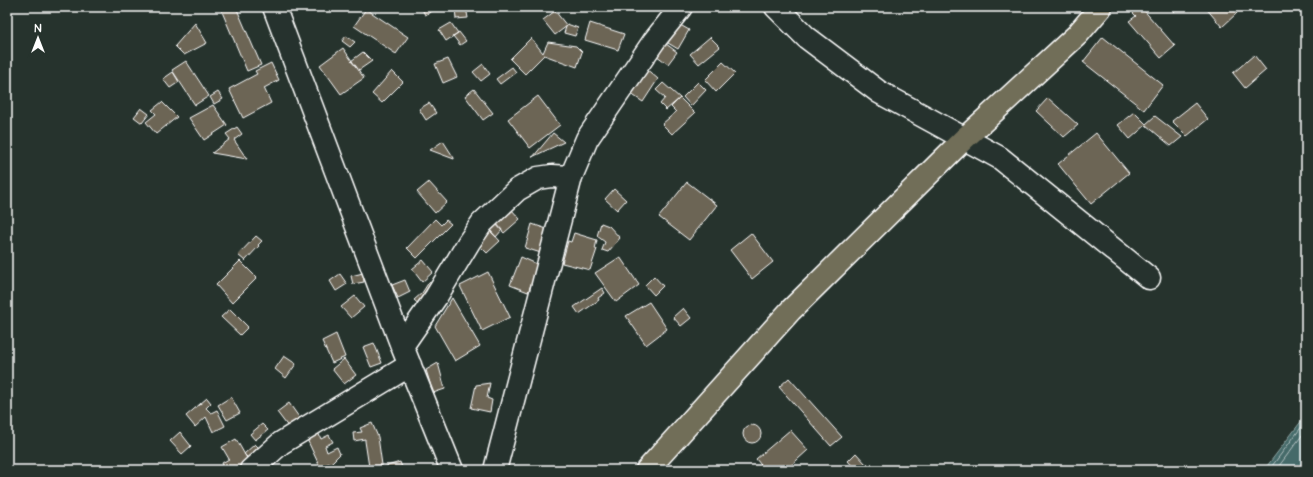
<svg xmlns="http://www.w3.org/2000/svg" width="1313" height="477" font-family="'Architects Daughter',sans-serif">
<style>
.water{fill:#456a69;stroke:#8fa6a5}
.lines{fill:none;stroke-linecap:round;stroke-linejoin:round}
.shore{stroke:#b5c3c3;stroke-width:1}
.building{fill:#6c6555;stroke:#fff}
.minor-casing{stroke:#fff;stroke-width:25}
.major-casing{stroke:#fff;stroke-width:25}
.minor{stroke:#26332d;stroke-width:22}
.major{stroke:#716e59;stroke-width:22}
</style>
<rect width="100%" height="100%" fill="#26332d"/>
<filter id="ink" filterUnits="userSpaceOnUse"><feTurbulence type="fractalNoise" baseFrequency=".025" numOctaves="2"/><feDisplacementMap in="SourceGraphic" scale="8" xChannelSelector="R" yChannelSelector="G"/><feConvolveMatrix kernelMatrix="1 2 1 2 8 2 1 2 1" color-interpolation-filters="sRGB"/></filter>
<g filter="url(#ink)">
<path class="water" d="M1306,415V470H1264Z"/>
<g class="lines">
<path class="shore" d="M1269,470L1306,421
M1276,470L1306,430"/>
</g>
<path class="building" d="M220,7H236L261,65L247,71Z
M421,7H435L436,9L425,15Z
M466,7L468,18L456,19L455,8Z
M584,7H597L594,13Z
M1137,7H1141L1175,46L1161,58L1129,21L1136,16L1132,12Z
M1169,7H1179L1174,12Z
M1205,7H1231L1237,13L1222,27Z
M366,9L408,37L396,54L354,26Z
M555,11L567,26L555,35L543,20Z
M675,22L689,30L678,49L663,40Z
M195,23L207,43L184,55L175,46Z
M451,23L458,33L446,41L439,30Z
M590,23L624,34L618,50L585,40Z
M567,24L578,28L575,36L564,33Z
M459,32L466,41L460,45L453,36Z
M346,36L355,42L350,47L342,41Z
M710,37L720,47L699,64L690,54Z
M1103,37L1163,85L1144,110L1083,62Z
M531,38L543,53L548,42L576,46L582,52L577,67L544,55L525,74L510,59Z
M662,41L677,52L668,64L653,53Z
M343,48L364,78L341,94L320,65Z
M363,52L372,61L359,70L351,61Z
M1254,55L1266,70L1245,88L1233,73Z
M448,59L457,77L443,83L435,64Z
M186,61L209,96L195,105L172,70Z
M723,62L735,73L716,92L705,80Z
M271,63L279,80L264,88L271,103L243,118L229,89L257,74L255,71Z
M483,64L490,74L481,81L473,72Z
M512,67L516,72L500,84L496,79Z
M644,67L658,79L643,102L628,92Z
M392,71L403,82L382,103L372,94Z
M173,72L179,82L170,88L163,79Z
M698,82L706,90L691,106L683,97Z
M663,83L680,98L666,110L660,104L665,98L656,90Z
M474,89L493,113L483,120L465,96Z
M218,92L223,99L214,104L210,97Z
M538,96L560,125L530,148L508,119Z
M680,98L695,113L672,134L662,124L676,112L671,107Z
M1048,98L1078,125L1064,137L1036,111Z
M162,102L177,117L156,134L146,122L156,114L152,110Z
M429,103L436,113L426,120L419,109Z
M1195,103L1208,119L1187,136L1172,121Z
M213,105L227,125L204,140L189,118Z
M141,108L149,114L142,123L134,117Z
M1134,112L1146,124L1155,116L1182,137L1171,146L1146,125L1130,139L1118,125Z
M237,127L242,134L234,140L247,159L212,153L230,139L226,134Z
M553,133L564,142L532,157H533Z
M1096,133L1129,173L1091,204L1058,164Z
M443,141L454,158V159L430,150Z
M429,182L447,202L435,213L417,192Z
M687,182L717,205L689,240L659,217Z
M614,189L626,200L617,210L605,199Z
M511,209L520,219L504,233L495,223Z
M435,219L441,225L446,220L451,224L417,258L407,248Z
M496,223L502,230L496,237L489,230Z
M601,223L609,226L620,238L608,252L602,250L605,242L597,236Z
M532,224L550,230L541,253L525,248Z
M489,229L500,241L487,253L476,242Z
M574,233L597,240L595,249H597L590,270L562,263L568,241L571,242Z
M751,233L773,262L752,279L730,250Z
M256,236L262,241L258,245L259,246L245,261L238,255Z
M521,257L539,265L528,292L510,285Z
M620,257L639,285L616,302L595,273Z
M423,260L433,272L422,282L412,269Z
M240,261L257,278L232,303L216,285Z
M488,272L510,317L482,331L460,286Z
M363,273L364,282L353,284L351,276Z
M340,274L347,284L336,291L330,281Z
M654,276L663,286L654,295L645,285Z
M405,280L410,292L398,298L392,285Z
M429,282L439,288L422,307L414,300L422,293Z
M602,288L605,293L598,298L599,300L579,314L574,307Z
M355,296L364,307L351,318L341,307Z
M452,298L480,346L455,361L435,326Z
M649,302L667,329L646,345L626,316Z
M683,308L691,318L681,326L673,317Z
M230,309L248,327L240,335L221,317Z
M336,334L345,357L332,363L322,341Z
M374,343L382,363L371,367L363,347Z
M284,356L296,364L286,378L275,369Z
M344,359L356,375L344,384L332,369Z
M438,363L445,389L433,393L426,370Z
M789,378L842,437L831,446L779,387Z
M490,383L487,398L492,400L490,412L471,408L476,385Z
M231,397L240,413L227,420L218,405Z
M207,398L211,403L206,408L211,413L217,410L225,426L213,432L206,417L195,427L186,416Z
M289,403L301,420L289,428L277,412Z
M372,423L378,437L382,465L369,467L365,441V439L354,441L353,433L362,432L360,428Z
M262,424L268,430L255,440L250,434Z
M743 434a9 9 0 1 1 18 0a9 9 0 1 1-18 0Z
M317,430L321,439L329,435L333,442L325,446L327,452L337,447L340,454L332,462L320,467L305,435Z
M790,430L808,450L786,470H765L756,459Z
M180,432L191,446L182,454L170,441Z
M236,439L249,462L235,469L234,466L225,470L222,463L229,459L222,447Z
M255,444L266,455L255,465L244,454Z
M856,453L866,464L858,470H856L848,461Z
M400,462L403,470H385L384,467Z"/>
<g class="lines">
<defs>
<path id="minor" d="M274,7L402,346L452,470
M776,7L806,37L879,92L1000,158L1149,278
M402,346L436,297L469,242L482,223L517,190L538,178L552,176L571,177
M251,470L281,443L410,365
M495,470L571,177L587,139L654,41L681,7"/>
<path id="major" d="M647,470L791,310L964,139L1077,35L1101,7"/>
</defs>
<use href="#minor" class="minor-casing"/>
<use href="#major" class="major-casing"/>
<use href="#minor" class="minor"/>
<use href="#major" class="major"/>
</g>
</g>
<rect width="1313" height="477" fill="none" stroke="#26332d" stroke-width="24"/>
<rect x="12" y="12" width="1289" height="453" fill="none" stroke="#fff" stroke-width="1.5" filter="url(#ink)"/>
<g transform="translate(38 38)" stroke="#26332d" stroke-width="3" paint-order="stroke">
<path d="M0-3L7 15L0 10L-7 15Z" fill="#ffffff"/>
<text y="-6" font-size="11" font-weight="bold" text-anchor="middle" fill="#ffffff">N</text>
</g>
</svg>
